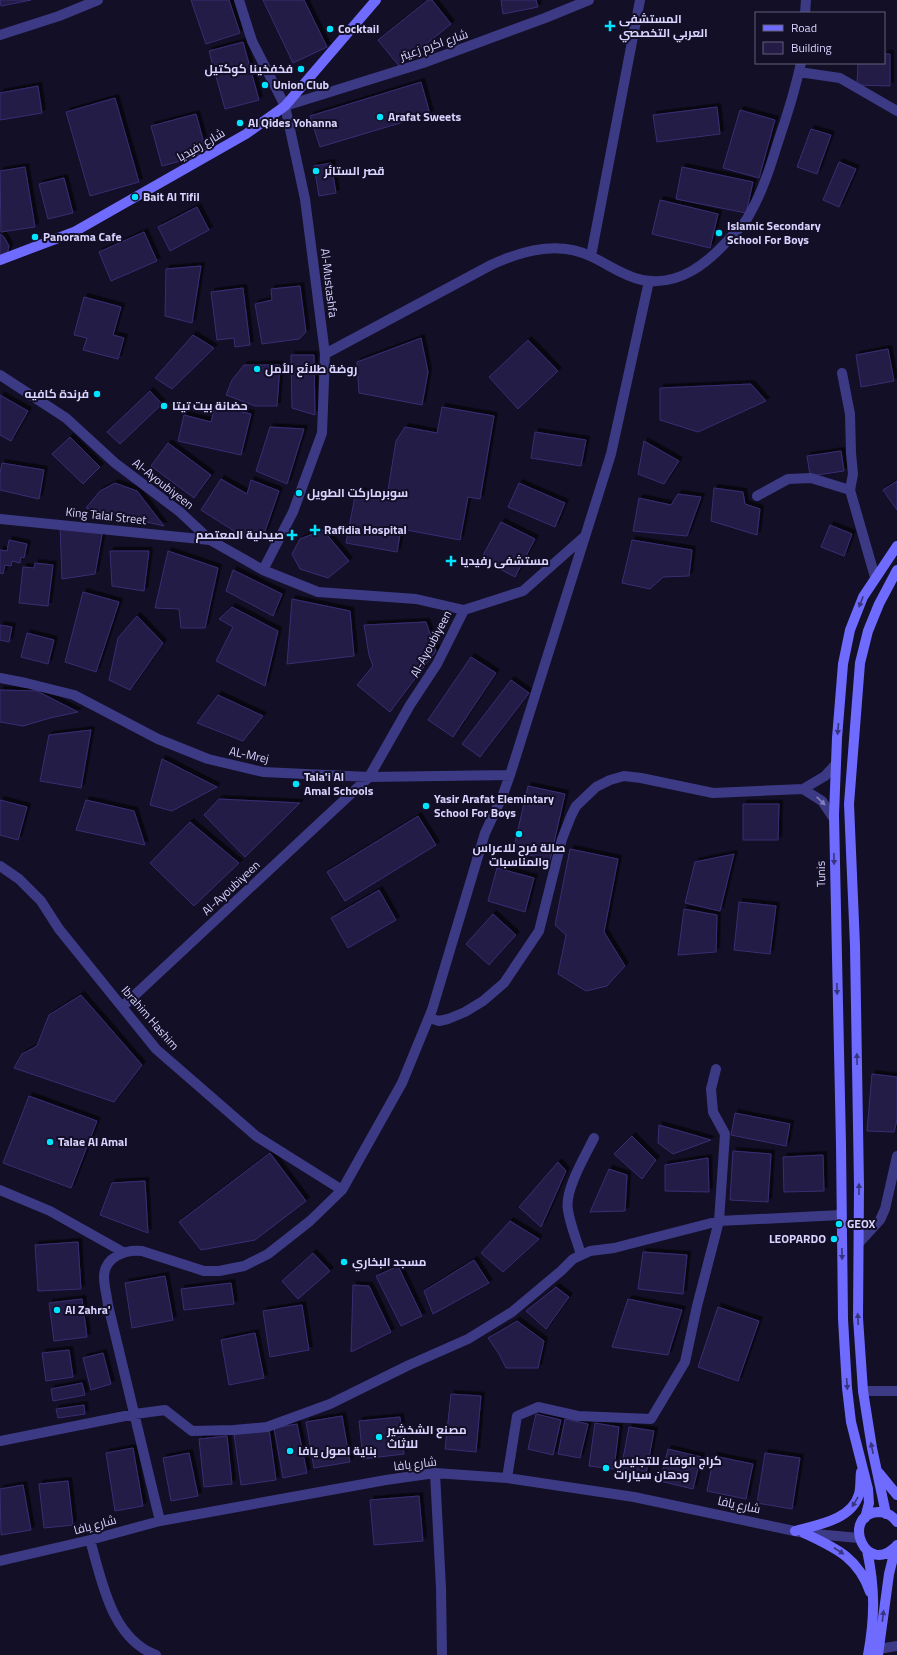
<svg xmlns="http://www.w3.org/2000/svg" width="897" height="1655" font-family="'Titillium Web',Cairo,sans-serif">
<style>
.building{fill:#241b47;stroke:#3b2d73;filter:url(#shadow)}
.lines{fill:none;stroke-linecap:round;stroke-linejoin:round}
.street{stroke:#3d3a85;stroke-width:10}
.secondary{stroke:#6f6bff;stroke-width:10}
.oneway{fill:#38347d}
.oneway2{fill:#837fbc}
.poi-dot{fill:#00e5ff;stroke:#130f26;stroke-width:1.5}
.labels{text-anchor:middle;stroke-width:4;stroke-linejoin:round;paint-order:stroke}
.poi-label{font-size:12px;font-weight:bold;fill:#d9d4ff;stroke:#130f26;text-anchor:start}
.street-label{font-size:12px;fill:#d9d4ff;stroke:#130f26}
</style>
<defs>
<filter id="shadow"><feDropShadow dx="3.5" dy="-3.5" stdDeviation="0" flood-color="#0009"/></filter>
</defs>
<rect width="100%" height="100%" fill="#130f26"/>
<path class="building" d="M0,0H31L1,6Z
M191,0H229L240,33L206,44Z
M263,0H304L327,47L293,63Z
M428,0H432L451,24L399,66L378,40Z
M501,0H536L538,7L503,14Z
M243,42L259,100L225,109L209,51Z
M884,54H890V86L857,85L858,63H884Z
M421,82L430,114L320,147L310,116Z
M38,86L42,113L0,120V93Z
M115,98L139,182L90,196L66,112Z
M717,107L720,134L657,142L653,115Z
M740,110L775,120L759,178L723,168Z
M196,114L207,154L162,166L151,126Z
M811,129L831,135L817,174L797,167Z
M839,162L856,169L839,207L823,200Z
M331,163L336,193L319,196L314,166Z
M25,167L35,227L1,232L0,171Z
M682,167L753,182L746,213L676,199Z
M64,178L73,213L48,219L39,184Z
M660,200L718,214L710,248L652,234Z
M197,207L209,230L170,251L158,227Z
M144,232L157,261L111,281L99,252Z
M0,234L4,237L9,246L7,255L0,261Z
M201,266L192,323L165,316L166,269Z
M300,286L306,332L299,339L262,344L255,304L272,300L271,289Z
M243,288L250,345L235,347L234,338L217,340L211,292Z
M84,297L121,307L113,335L124,338L118,359L83,350L87,338L74,335Z
M193,335L214,348L172,389L155,378Z
M421,338L428,372L422,405L359,393L357,362Z
M528,340L558,371L518,409L489,377Z
M888,349L894,381L861,387L856,355Z
M291,355H314L315,415L292,408Z
M244,365H280L277,406H255L226,395L232,380Z
M751,384L766,401L698,432L660,420V388Z
M150,391L162,404L120,444L107,432Z
M0,395L28,411L11,441L0,435Z
M215,406L251,414L241,455L178,441L184,415L211,422Z
M442,407L494,416L480,499L468,497L460,540L401,529L397,552L346,543L356,491L387,496L396,441L405,427L437,433Z
M270,427L304,429L287,484L256,471Z
M535,432L586,440L581,466L531,458Z
M70,437L100,467L83,484L52,454Z
M644,441L679,461L664,484L638,474Z
M168,443L211,475L194,498L151,466Z
M841,451L844,471L810,476L807,456Z
M2,463L44,470L39,499L0,490V473Z
M221,479L247,494L251,480L279,491L264,534L252,540L242,536L201,510Z
M897,481V510L883,490Z
M115,483L137,491L164,526L86,508L100,491Z
M519,483L565,503L555,527L508,507Z
M714,488L743,492L745,504L760,509L757,535L711,521Z
M678,494L701,497L687,536L633,531L639,498L671,505Z
M501,522L535,539L515,577L481,559Z
M60,525L103,529L95,574L62,579Z
M830,525L852,534L844,556L821,547Z
M323,530L349,561L328,578L300,569L292,554L300,539Z
M9,540L27,544L24,558L21,557L20,563L12,561L11,566L5,565L3,574L0,573V550L7,551Z
M632,540L692,550L689,576L663,577L650,589L622,583Z
M110,551H149L144,591L112,586Z
M168,551L218,568L205,628H181L179,609L155,608Z
M35,563L53,565L48,606L19,603L23,567L34,568Z
M233,570L282,594L273,616L226,591Z
M83,592L119,602L96,672L65,662Z
M292,599L350,611L354,656L287,664Z
M232,607L278,631L265,686L216,661L233,627L219,619Z
M137,616L163,643L130,690L109,680L118,638Z
M426,622L436,651L390,712L357,685L373,666L369,655L364,625Z
M0,625L12,627L9,642L0,640Z
M27,633L54,640L48,664L21,657Z
M471,657L496,673L453,737L428,720Z
M511,680L529,693L480,757L462,744Z
M0,690L37,691L78,712L50,718L23,726L0,722Z
M218,695L263,716L243,741L197,723Z
M91,730L81,788L40,781L49,735Z
M162,759L217,787L172,811L150,805Z
M528,786L565,794L550,860L513,851Z
M219,799L300,803L245,857L204,815Z
M0,800L27,807L18,840L0,835Z
M86,800L134,811L145,845L76,830Z
M743,804H779L778,840H743Z
M418,816L436,845L345,901L327,872Z
M190,822L239,863L194,906L150,863Z
M570,849L618,859L604,932L625,966L607,986L586,991L558,974L566,935L555,925Z
M734,854L720,911L685,903L695,862Z
M497,868L534,878L525,912L488,901Z
M379,890L396,920L348,948L331,918Z
M739,902L776,906L770,954L734,950Z
M684,909L717,915L716,952L678,955Z
M493,914L516,935L489,965L466,944Z
M81,995L142,1065L114,1102L14,1068L22,1054L37,1046L49,1015Z
M872,1074L897,1077V1120L894,1132L867,1131Z
M29,1096L97,1121L71,1188L3,1163Z
M735,1113L790,1124L786,1146L731,1135Z
M659,1125L711,1140L673,1154L658,1143Z
M632,1136L656,1160L642,1179L614,1154Z
M733,1151L771,1154L768,1202L730,1200Z
M270,1153L306,1201L255,1240L201,1250L179,1222Z
M823,1155L824,1191L784,1192L783,1157Z
M708,1158L709,1192L665,1191V1165Z
M558,1162L566,1171L541,1227L519,1207Z
M609,1169L627,1175L625,1211L590,1212Z
M145,1181L148,1233L100,1215L112,1183Z
M510,1221L539,1239L503,1272L481,1253Z
M78,1242L81,1289L38,1291L35,1245Z
M643,1252L687,1255L683,1294L638,1289Z
M313,1253L330,1271L298,1299L282,1281Z
M474,1260L489,1283L433,1314L424,1291Z
M398,1266L422,1316L401,1326L376,1276Z
M165,1276L173,1320L132,1328L125,1283Z
M231,1283L234,1304L184,1310L181,1289Z
M353,1285L369,1286L391,1332L351,1352Z
M556,1287L569,1297L546,1329L526,1311Z
M82,1299L87,1337L54,1341L49,1303Z
M628,1299L682,1310L668,1355L612,1347Z
M302,1305L309,1350L270,1357L263,1311Z
M718,1307L759,1321L738,1381L698,1367Z
M517,1321L544,1341L538,1368H506L499,1354L488,1338Z
M255,1333L264,1378L229,1385L221,1340Z
M69,1350L73,1377L46,1381L42,1353Z
M103,1353L111,1384L91,1390L83,1358Z
M82,1383L85,1395L53,1401L51,1389Z
M451,1394L481,1396L476,1452L445,1449Z
M84,1405L85,1414L58,1418L56,1409Z
M536,1414L561,1420L553,1455L528,1449Z
M342,1416L350,1462L314,1468L306,1422Z
M400,1417L404,1454L363,1459L359,1421Z
M565,1419L588,1424L580,1458L558,1454Z
M595,1423L619,1427L614,1469L589,1466Z
M297,1424L307,1473L283,1478L274,1428Z
M629,1427L654,1431L645,1479L620,1474Z
M269,1429L276,1480L241,1485L234,1434Z
M227,1436L232,1484L204,1487L199,1439Z
M133,1448L143,1506L115,1511L106,1453Z
M668,1449L701,1457L693,1489L660,1481Z
M189,1453L198,1496L171,1501L163,1458Z
M765,1453L800,1458L792,1509L757,1503Z
M714,1456L753,1464L746,1499L707,1491Z
M68,1481L73,1525L44,1528L39,1484Z
M23,1485L31,1530L1,1535L0,1489Z
M419,1496L423,1541L374,1545L370,1500Z"/>
<g class="lines">
<path class="street" d="M239,0L252,41L285,106L305,199L325,354L322,433L293,512L263,570
M805,13L806,0
M0,35L59,16L98,0
M799,72L840,78L897,111
M285,106L423,63L545,18L589,0
M591,256L640,0
M325,354L491,265C521,251 559,241 590,256C608,264 623,276 642,280C679,287 708,263 730,238C736,231 744,225 748,217C762,193 770,168 778,142C787,116 795,90 801,63
M842,373L850,414L851,453L853,474L850,490L875,577
M0,375L66,418L115,463L180,512L210,540L263,570L318,592L416,599L464,610
M757,496L788,479L811,478L850,490
M0,519L210,540
M464,610L523,591L584,537
M0,678L26,683L74,695L158,739L208,759L263,772L369,777L510,775
M803,789L822,801L834,819
M0,866L19,879L41,901L59,929L156,1049L256,1136L342,1190
M122,1007L369,777L410,705L437,664L464,610
M429,1018L439,1021L448,1019L465,1012L483,1001L504,983L539,931L562,839L571,816L576,806L596,787L610,780L624,776L641,778L713,793L803,789L825,776L836,764
M0,1190L50,1211L123,1252
M859,1243L880,1220L885,1209L897,1156
M581,1255C577,1240 570,1225 568,1210C564,1191 585,1156 594,1138
M863,1391H897
M0,1441L135,1414L165,1410L192,1431L234,1430L267,1427L330,1404L409,1365L468,1339L512,1312L561,1271L573,1259L590,1251L614,1248L719,1221L841,1215
M435,1473L441,1588L442,1655
M507,1478L517,1416L538,1407L578,1416L651,1419L685,1362L697,1306L719,1221L725,1134L713,1112L711,1089L716,1069
M160,1521L108,1305C107,1296 104,1286 104,1277C104,1257 126,1249 142,1251L204,1271H219L244,1266L268,1254L310,1221L342,1190L402,1083L432,1010L485,833L502,797L510,775L611,454L649,281
M90,1540C102,1581 111,1638 156,1655
M0,1561L90,1540L160,1521L386,1480L435,1473L507,1478L634,1497L804,1533L859,1538
M879,1649L897,1646"/>
<path class="secondary" d="M0,260L74,232L246,134L285,106L376,0
M879,1473L897,1495
M886,1514L872,1448L863,1391L858,1318L859,1186L855,946L849,804L860,663L868,631L879,604L897,570
M865,1518L869,1503L868,1489L851,1422L847,1388L843,1319L841,1145L834,815L837,738L843,664L850,630L863,597L897,546
M897,1522C893,1516 886,1512 878,1512C840,1515 866,1579 897,1545
M795,1531C817,1525 852,1520 859,1494C861,1487 860,1479 861,1472
M804,1533C835,1548 858,1557 870,1592
M867,1550C875,1588 875,1617 868,1655
M878,1655L889,1574L896,1546"/>
</g>
<defs><path id="oneway-solid" d="M-6-.8H1V-3.2L6.5 0L1 3.2V.8H-6Z"/></defs>
<g class="oneway">
<use href="#oneway-solid" transform="translate(861 602) rotate(111)"/>
<use href="#oneway-solid" transform="translate(838 729) rotate(95)"/>
<use href="#oneway-solid" transform="translate(834 859) rotate(89)"/>
<use href="#oneway-solid" transform="translate(837 989) rotate(89)"/>
<use href="#oneway-solid" transform="translate(857 1059) rotate(-91)"/>
<use href="#oneway-solid" transform="translate(859 1189) rotate(-90)"/>
<use href="#oneway-solid" transform="translate(842 1254) rotate(89)"/>
<use href="#oneway-solid" transform="translate(858 1319) rotate(-92)"/>
<use href="#oneway-solid" transform="translate(847 1384) rotate(86)"/>
<use href="#oneway-solid" transform="translate(872 1448) rotate(-101)"/>
<use href="#oneway-solid" transform="translate(855 1502) rotate(121)"/>
<use href="#oneway-solid" transform="translate(839 1551) rotate(33)"/>
<use href="#oneway-solid" transform="translate(883 1616) rotate(-83)"/>
</g>
<use class="oneway2" href="#oneway-solid" transform="translate(821 801) rotate(44)"/>
<g class="poi-dot">
<path d="M608 20h4v4h4v4h-4v4h-4v-4h-4v-4h4z"/>
<circle cx="330" cy="29" r="4"/>
<circle cx="301" cy="69" r="4"/>
<circle cx="265" cy="85" r="4"/>
<circle cx="380" cy="117" r="4"/>
<circle cx="240" cy="123" r="4"/>
<circle cx="316" cy="171" r="4"/>
<circle cx="135" cy="197" r="4"/>
<circle cx="719" cy="233" r="4"/>
<circle cx="35" cy="237" r="4"/>
<circle cx="257" cy="369" r="4"/>
<circle cx="97" cy="394" r="4"/>
<circle cx="164" cy="406" r="4"/>
<circle cx="299" cy="493" r="4"/>
<path d="M313 524h4v4h4v4h-4v4h-4v-4h-4v-4h4z"/>
<path d="M290 529h4v4h4v4h-4v4h-4v-4h-4v-4h4z"/>
<path d="M449 555h4v4h4v4h-4v4h-4v-4h-4v-4h4z"/>
<circle cx="296" cy="784" r="4"/>
<circle cx="426" cy="806" r="4"/>
<circle cx="519" cy="834" r="4"/>
<circle cx="50" cy="1142" r="4"/>
<circle cx="839" cy="1224" r="4"/>
<circle cx="834" cy="1239" r="4"/>
<circle cx="344" cy="1262" r="4"/>
<circle cx="57" cy="1310" r="4"/>
<circle cx="379" cy="1437" r="4"/>
<circle cx="290" cy="1451" r="4"/>
<circle cx="606" cy="1468" r="4"/>
</g>
<g class="labels">
<g class="poi-label">
<text x="619" y="23">المستشفى<tspan x="619" dy="14">العربي التخصصي</tspan></text>
<text x="338" y="33">Cocktail</text>
<text x="293" y="73" text-anchor="end">فخفخينا كوكتيل</text>
<text x="273" y="89">Union Club</text>
<text x="388" y="121">Arafat Sweets</text>
<text x="248" y="127">Al Qides Yohanna</text>
<text x="324" y="175">قصر الستائر</text>
<text x="143" y="201">Bait Al Tifil</text>
<text x="727" y="230">Islamic Secondary<tspan x="727" dy="14">School For Boys</tspan></text>
<text x="43" y="241">Panorama Cafe</text>
<text x="265" y="373">روضة طلائع الأمل</text>
<text x="89" y="398" text-anchor="end">فرندة كافيه</text>
<text x="172" y="410">حضانة بيت تيتا</text>
<text x="307" y="497">سوبرماركت الطويل</text>
<text x="324" y="534">Rafidia Hospital</text>
<text x="284" y="539" text-anchor="end">صيدلية المعتصم</text>
<text x="460" y="565">مستشفى رفيديا</text>
<text x="304" y="781">Tala'i Al<tspan x="304" dy="14">Amal Schools</tspan></text>
<text x="434" y="803">Yasir Arafat Elemintary<tspan x="434" dy="14">School For Boys</tspan></text>
<text x="519" y="852" text-anchor="middle">صالة فرح للاعراس<tspan x="519" dy="14">والمناسبات</tspan></text>
<text x="58" y="1146">Talae Al Amal</text>
<text x="847" y="1228">GEOX</text>
<text x="826" y="1243" text-anchor="end">LEOPARDO</text>
<text x="352" y="1266">مسجد البخاري</text>
<text x="65" y="1314">Al Zahra'</text>
<text x="387" y="1434">مصنع الشخشير<tspan x="387" dy="14">للاثاث</tspan></text>
<text x="298" y="1455">بناية اصول يافا</text>
<text x="614" y="1465">كراج الوفاء للتجليس<tspan x="614" dy="14">ودهان سيارات</tspan></text>
</g>
<g class="street-label">
<text transform="translate(434 45) rotate(-19)" y="4">شارع اكرم زعيتر</text>
<text transform="translate(201 145) rotate(-30)" y="4">شارع رفيديا</text>
<text transform="translate(329 283) rotate(83)" y="4">Al-Mustashfa</text>
<text transform="translate(163 484) rotate(38)" y="4">Al-Ayoubiyeen</text>
<text transform="translate(106 516) rotate(6)" y="4">King Talal Street</text>
<text transform="translate(431 644) rotate(-62)" y="4">Al-Ayoubiyeen</text>
<text transform="translate(249 755) rotate(12)" y="4">AL-Mrej</text>
<text transform="translate(821 874) rotate(-91)" y="4">Tunis</text>
<text transform="translate(231 888) rotate(-43)" y="4">Al-Ayoubiyeen</text>
<text transform="translate(150 1018) rotate(49)" y="4">Ibrahim Hashim</text>
<text transform="translate(415 1464) rotate(-7)" y="4">شارع يافا</text>
<text transform="translate(739 1505) rotate(12)" y="4">شارع يافا</text>
<text transform="translate(95 1525) rotate(-15)" y="4">شارع يافا</text>
</g>
</g>
<rect x="755" y="12" width="130" height="52" fill="#130f26" stroke="#625e7d"/>
<rect x="763" y="25" width="20" height="6" fill="#6f6bff" stroke="#625e7d"/>
<text x="791" y="32" font-size="12" fill="#d9d4ff">Road</text>
<rect x="763" y="42" width="20" height="12" fill="#241b47" stroke="#625e7d"/>
<text x="791" y="52" font-size="12" fill="#d9d4ff">Building</text>
</svg>
